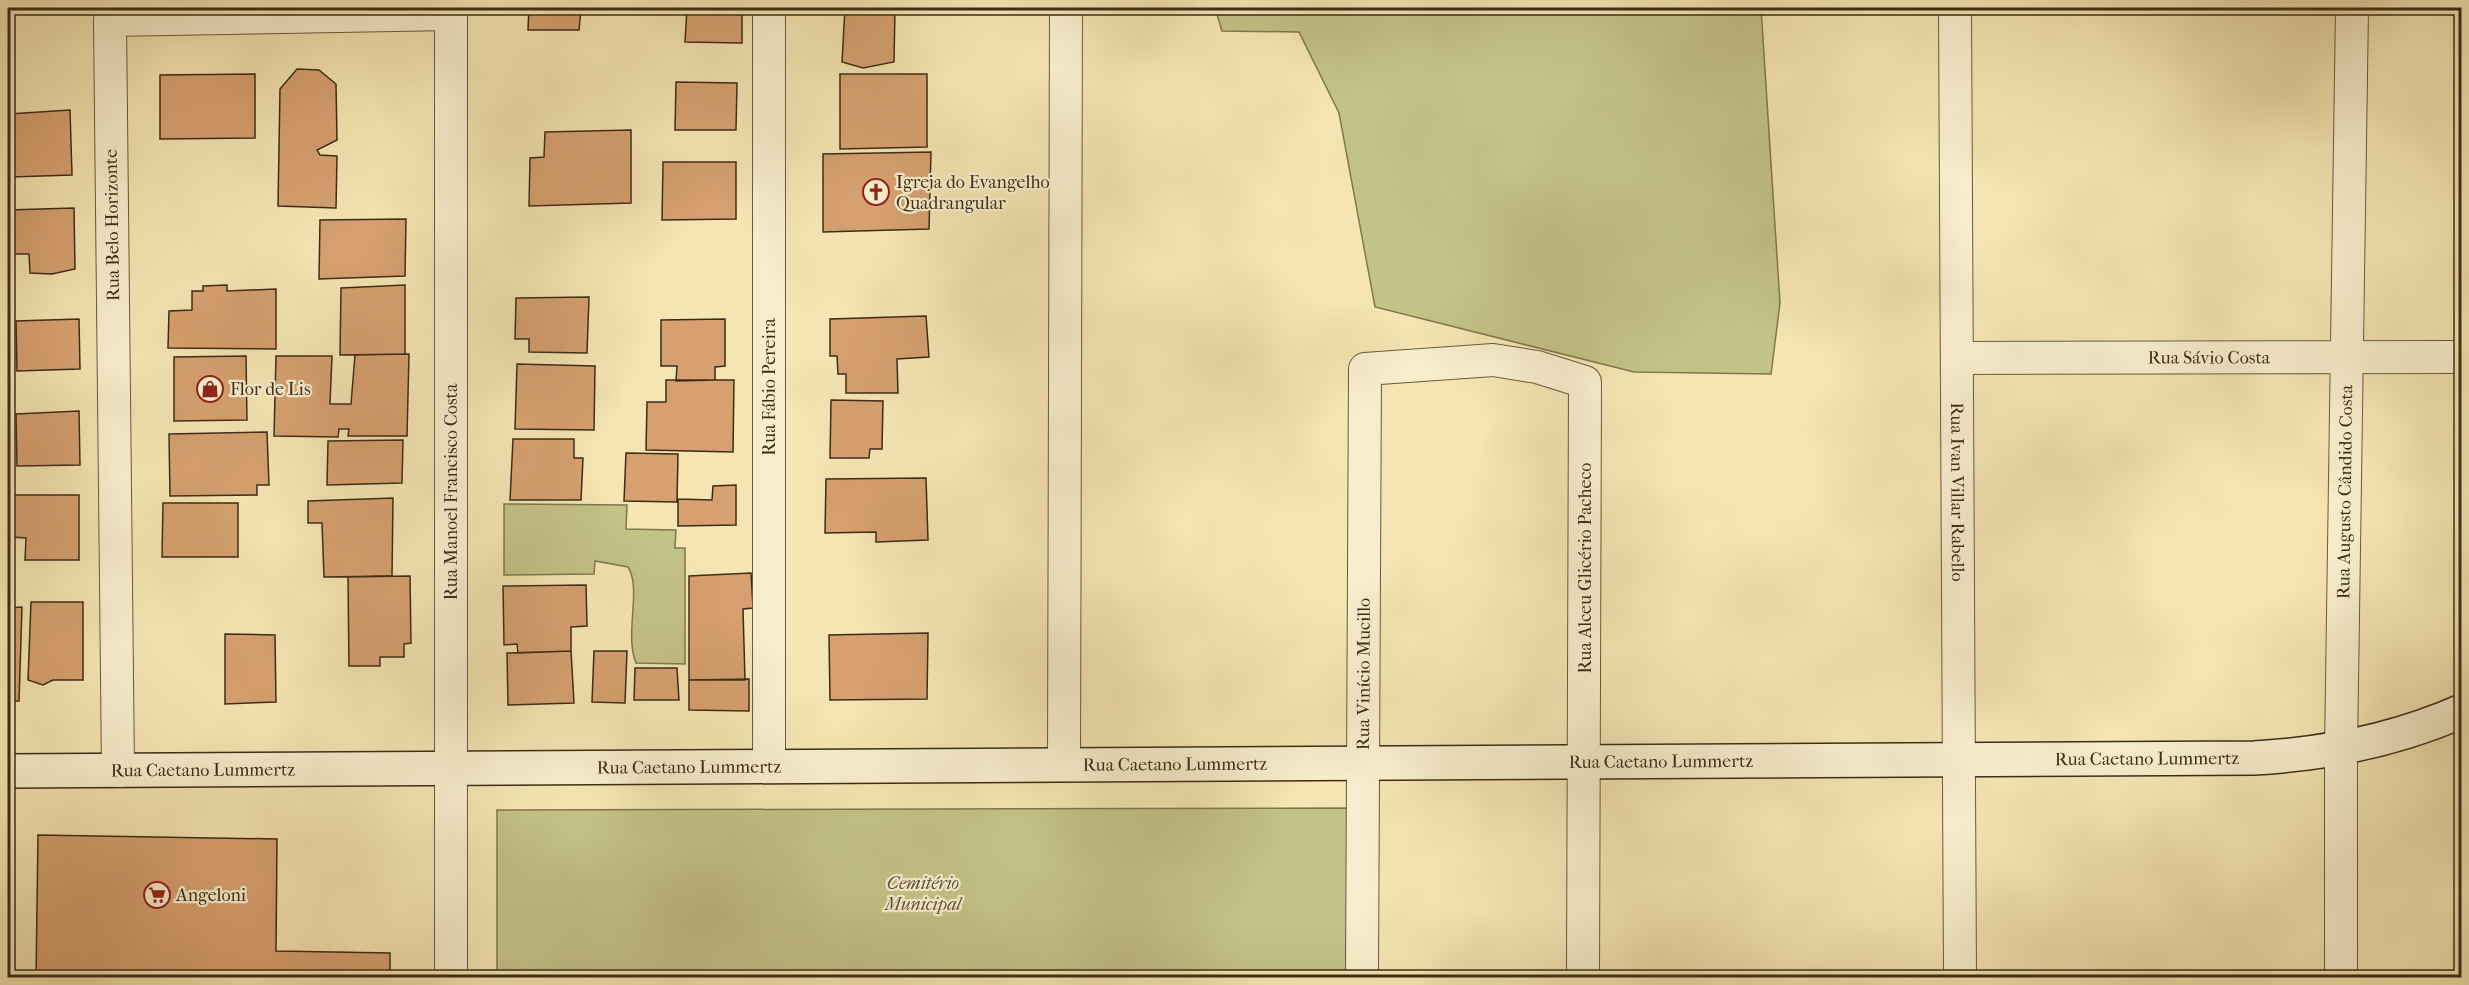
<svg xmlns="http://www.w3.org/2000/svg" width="2469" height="985" font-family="'IM FELL French Canon',serif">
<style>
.green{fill:#c3c287;stroke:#80774f;stroke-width:1.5}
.building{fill:#d6a070;stroke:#3c2c17;stroke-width:1.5}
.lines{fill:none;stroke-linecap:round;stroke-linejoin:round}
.street-casing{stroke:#6a5a3e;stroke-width:34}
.secondary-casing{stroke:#3c2c17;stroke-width:36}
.street{stroke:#f8eecd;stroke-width:32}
.secondary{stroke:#f8eecd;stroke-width:33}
.labels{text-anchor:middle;stroke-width:4.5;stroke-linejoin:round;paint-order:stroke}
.poi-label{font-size:18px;fill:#3c2c17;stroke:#f8eecd;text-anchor:start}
.street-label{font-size:18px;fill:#3c2c17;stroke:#f8eecd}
.park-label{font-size:18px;font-style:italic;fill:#5e5233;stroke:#f8eecd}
</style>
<rect width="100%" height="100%" fill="#f4e5b2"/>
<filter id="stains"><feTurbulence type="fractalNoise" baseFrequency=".00333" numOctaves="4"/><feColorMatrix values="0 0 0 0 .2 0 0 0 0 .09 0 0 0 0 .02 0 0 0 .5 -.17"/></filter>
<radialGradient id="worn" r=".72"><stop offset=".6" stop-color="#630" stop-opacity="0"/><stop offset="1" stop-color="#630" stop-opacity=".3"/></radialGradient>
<path class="green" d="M1215,8H1761L1780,303L1771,374L1634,372L1375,307L1339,113L1299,32L1222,31Z
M504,504L627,505L626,529L676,530L675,548H685V664L636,663C624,634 642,589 628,567L595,561L594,574L504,575Z
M1351,808L1348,977H497V810Z"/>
<path class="building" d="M529,8H581L579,30H528Z
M687,8H742V43L685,42Z
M845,8H895L894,62L863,68L842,62Z
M297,69L319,70L336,84L337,140L317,150L320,155L337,156L336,208L278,206L280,89Z
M255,74V138L160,139V75Z
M840,74H927V147L840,149Z
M676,82L737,83L736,130H675Z
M70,110L72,175L11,177L9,114Z
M631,130V203L529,206L530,158L544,157L545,132Z
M931,152L929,229L823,232V154Z
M663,162H736V219L662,220Z
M74,208L75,269L52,274L30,273L29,254H8V210Z
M406,219L405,276L319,279L320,220Z
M227,285V291L276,289V349L168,348L169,311L192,310V291H203V286Z
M405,285V354L340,355L341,288Z
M589,297L587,353L529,352V339H515L516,298Z
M926,316L929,357L897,359L898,393H846V374H838L837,356H830V319Z
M79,319L80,369L17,371L16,321Z
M725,319V366L715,367V380L676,381L677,366H661V320Z
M409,354L407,436H348L349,429H339L338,437L274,436L276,356H332L330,404H351L355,355Z
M246,356L247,420L174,421V357Z
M517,364L595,366L594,430L515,429Z
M666,380H734L733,452L646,450L647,402H666Z
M831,400L883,401L882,449H870L869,458H830Z
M79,411L80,465L17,466L16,414Z
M267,432L269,485H257V495L170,496L169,434Z
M513,439H574V458H583L581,500H510Z
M403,440L402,483L327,485L328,441Z
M626,453L678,454L677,502L624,501Z
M926,478L928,540L876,542V532L825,533L826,479Z
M736,485V525L678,526V499L712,500L713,486Z
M14,495H79V560H25L26,538L12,537Z
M393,498L392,576L324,577L322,523H308V501Z
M163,503H238V557H162Z
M751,573L753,608L743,609L745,680H689V576Z
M410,576L411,643L404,644V657H380V666H349L348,577Z
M586,585L587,626L571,627V651L518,653L517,644L504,645L503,586Z
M31,602H83V680H53L43,685L28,680Z
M22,607L19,701H8V608Z
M928,633L927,699L830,700L829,635Z
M225,634L275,635L276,702L225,704Z
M571,651L574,703L508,705L507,653Z
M594,651H627L625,703L592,702Z
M635,668H677L679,700H634Z
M749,679V711L689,710V680Z
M38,835L277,839L276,951L390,953V978H36Z"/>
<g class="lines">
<defs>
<g id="street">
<path d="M769,8V767"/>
<path id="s1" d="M1955,8L1960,978"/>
<path id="s2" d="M1957,358L2462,357"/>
<path d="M1064,765L1066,8"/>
<path d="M118,771L110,20L451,14"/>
<path d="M451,978V8"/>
<path id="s3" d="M1362,978L1365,369L1493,360L1537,367L1585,382L1583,978"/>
<path id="s4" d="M2341,978V750L2352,8"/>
</g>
<g id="secondary">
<path id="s5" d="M8,771L2254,758C2326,754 2396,740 2462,711"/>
</g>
</defs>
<use href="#street" class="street-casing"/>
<use href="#secondary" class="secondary-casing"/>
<use href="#street" class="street"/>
<use href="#secondary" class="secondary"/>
</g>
<defs>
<symbol id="church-ring" viewBox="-11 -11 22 22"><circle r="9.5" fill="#f8eecd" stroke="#8f2418" stroke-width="1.5"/><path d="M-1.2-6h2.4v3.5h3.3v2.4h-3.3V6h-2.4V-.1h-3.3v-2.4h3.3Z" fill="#8f2418"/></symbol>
<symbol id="shop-ring" viewBox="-11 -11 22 22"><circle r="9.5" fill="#f8eecd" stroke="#8f2418" stroke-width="1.5"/><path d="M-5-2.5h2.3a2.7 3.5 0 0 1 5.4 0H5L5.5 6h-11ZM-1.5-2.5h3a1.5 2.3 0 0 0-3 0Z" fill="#8f2418"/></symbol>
<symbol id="supermarket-ring" viewBox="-11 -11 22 22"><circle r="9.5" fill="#f8eecd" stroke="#8f2418" stroke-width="1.5"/><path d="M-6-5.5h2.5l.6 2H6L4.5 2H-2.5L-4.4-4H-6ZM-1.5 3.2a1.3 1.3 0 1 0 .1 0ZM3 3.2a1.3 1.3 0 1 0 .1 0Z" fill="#8f2418"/></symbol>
</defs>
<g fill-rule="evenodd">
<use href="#church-ring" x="861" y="177" width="30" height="30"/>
<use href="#shop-ring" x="195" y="374" width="30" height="30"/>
<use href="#supermarket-ring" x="142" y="880" width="30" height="30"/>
</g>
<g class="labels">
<g class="poi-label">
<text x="896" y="188">Igreja do Evangelho<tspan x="896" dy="21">Quadrangular</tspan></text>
<text x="230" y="395">Flor de Lis</text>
<text x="176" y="901">Angeloni</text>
</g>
<g class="street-label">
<text transform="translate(112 225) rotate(-91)" y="6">Rua Belo Horizonte</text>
<text dy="6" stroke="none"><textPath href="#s2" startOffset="252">Rua Sávio Costa</textPath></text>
<text transform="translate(769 387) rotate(-90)" y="6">Rua Fábio Pereira</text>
<text transform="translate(451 492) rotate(-90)" y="6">Rua Manoel Francisco Costa</text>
<text dy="6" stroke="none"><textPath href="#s1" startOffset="484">Rua Ivan Villar Rabello</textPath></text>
<text dy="6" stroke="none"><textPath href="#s4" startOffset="486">Rua Augusto Cândido Costa</textPath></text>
<text transform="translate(1585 568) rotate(-90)" y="6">Rua Alceu Glicério Pacheco</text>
<text dy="6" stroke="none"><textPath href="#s3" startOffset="304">Rua Vinício Mucillo</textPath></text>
<text dy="6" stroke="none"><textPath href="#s5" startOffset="2139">Rua Caetano Lummertz</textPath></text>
<text dy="6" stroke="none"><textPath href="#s5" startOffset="1653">Rua Caetano Lummertz</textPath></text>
<text dy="6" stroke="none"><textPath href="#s5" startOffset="1167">Rua Caetano Lummertz</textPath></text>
<text dy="6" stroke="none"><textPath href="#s5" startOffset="681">Rua Caetano Lummertz</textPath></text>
<text dy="6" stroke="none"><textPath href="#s5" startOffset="195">Rua Caetano Lummertz</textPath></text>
</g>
<g class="park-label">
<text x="923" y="889">Cemitério<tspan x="923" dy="21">Municipal</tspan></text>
</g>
</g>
<rect width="2469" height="985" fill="none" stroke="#f4e5b2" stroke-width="30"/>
<rect x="9" y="9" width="2451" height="967" fill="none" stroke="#3c2c17" stroke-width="3"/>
<rect x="15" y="15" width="2439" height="955" fill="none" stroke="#3c2c17" stroke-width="1.5"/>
<rect width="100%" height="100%" filter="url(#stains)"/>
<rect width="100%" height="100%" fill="url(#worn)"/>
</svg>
